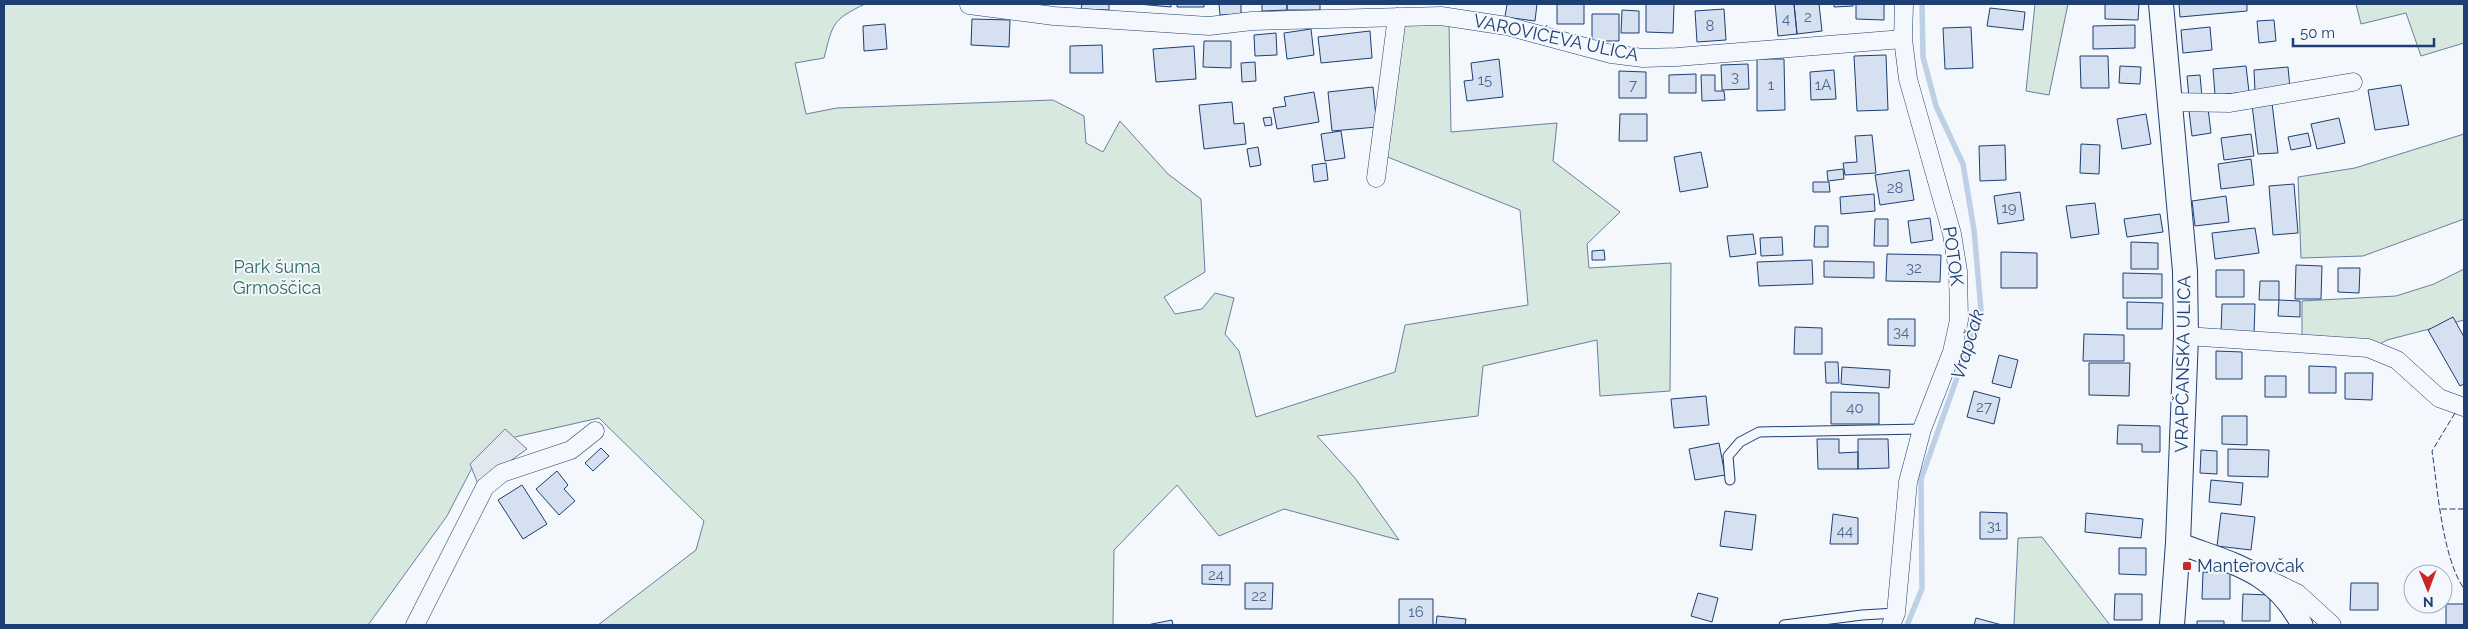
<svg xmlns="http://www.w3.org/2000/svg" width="2468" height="629" font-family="Raleway,sans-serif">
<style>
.green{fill:#d7e8df;stroke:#687fa3}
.parking{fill:#e3e8f0;stroke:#687fa3}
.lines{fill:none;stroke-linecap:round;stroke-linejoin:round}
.stream{stroke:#bed0e5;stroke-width:5.5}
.building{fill:#d5e0f0;stroke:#1d3f73}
.service-casing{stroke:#1d3f73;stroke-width:11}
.minor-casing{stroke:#1d3f73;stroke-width:19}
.tertiary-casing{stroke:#1d3f73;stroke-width:23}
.secondary-casing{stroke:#1d3f73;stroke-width:26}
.service{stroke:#f4f7fb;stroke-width:9}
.minor{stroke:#f4f7fb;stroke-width:18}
.tertiary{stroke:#f4f7fb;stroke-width:21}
.secondary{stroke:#f4f7fb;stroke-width:24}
.fence{stroke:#1d3f73;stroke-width:1;stroke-dasharray:6 2.5;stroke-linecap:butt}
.poi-dot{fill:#c62828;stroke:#f4f7fb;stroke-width:2}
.labels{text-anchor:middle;stroke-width:4;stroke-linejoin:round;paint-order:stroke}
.number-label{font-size:15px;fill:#4b6792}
.street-label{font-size:18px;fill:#1d3f73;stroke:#f4f7fb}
.park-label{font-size:18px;fill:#2c6c60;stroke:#f4f7fb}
.poi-label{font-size:18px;fill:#1d3f73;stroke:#f4f7fb;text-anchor:start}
.water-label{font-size:19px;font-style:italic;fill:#1d3f73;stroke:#f4f7fb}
</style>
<rect width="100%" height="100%" fill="#f4f7fb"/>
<path class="green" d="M4,4H865C832,20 833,23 824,58L795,63L806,114L837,108L1053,100L1084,116L1086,143L1103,152L1120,121L1168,174L1201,199L1205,272L1164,297L1175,314L1202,309L1215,293L1234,298L1225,334L1239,351L1256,417L1395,372L1405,325L1528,305L1520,210L1385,156L1400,28L1407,25L1449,23L1451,132L1557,123L1553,161L1620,212L1587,244L1589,268L1671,263L1670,391L1600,396L1597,340L1483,366L1478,416L1317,436L1355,478L1399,540L1284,509L1219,536L1177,485L1114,550L1113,625H598L696,550L704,521L599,418L515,437L474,464L447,516L368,625H4Z
M2035,4H2068L2049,95L2026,91Z
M2356,4H2464V43L2421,56L2406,13L2361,24Z
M2464,134V219L2363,256L2301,258L2298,177L2355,168Z
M2464,269V320L2387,340L2378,345L2302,336V301L2396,296L2434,284Z
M2042,537L2110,625H2014L2018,538Z"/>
<path class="parking" d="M505,429L527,449L478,484L470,464Z"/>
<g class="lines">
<path class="stream" d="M1907,625L1922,589L1921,479L1981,310L1974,230L1963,164L1936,106L1923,57L1922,4"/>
</g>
<path class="building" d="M1082,4H1109V10L1081,9Z
M1138,4H1171V7Z
M1177,4H1204V7H1177Z
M1219,4H1241V14L1220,15Z
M1262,4H1287V10L1262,11Z
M1287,4H1320V10H1287Z
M1507,4H1537L1535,21L1505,17Z
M1557,4H1584V24H1557Z
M1646,4H1674L1673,33L1646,32Z
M1775,4H1794L1797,34L1778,36Z
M1794,4H1819L1822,31L1797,34Z
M1834,4H1853V6L1834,7Z
M1856,4H1884V20L1856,19Z
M2105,4H2139L2138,20L2105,19Z
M2179,4H2247V11L2180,17Z
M1990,8L2025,12L2023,30L1987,26Z
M1724,9L1726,40L1697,42L1695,11Z
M1622,10L1639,11V33H1621Z
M1592,14H1619V41H1592Z
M972,19L1010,20L1009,47L971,45Z
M2274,20L2276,41L2259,43L2257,21Z
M885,24L887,49L864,51L863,26Z
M2135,25V48L2093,49V26Z
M1971,27L1973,68L1945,69L1943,28Z
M2210,27L2212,50L2183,53L2181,30Z
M1311,29L1314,55L1287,59L1284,33Z
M1370,31L1372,58L1321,63L1318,37Z
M1276,33L1277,55L1255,56L1254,35Z
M1204,41H1231V68L1203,67Z
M1102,45L1103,73H1070V46Z
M1194,46L1196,79L1156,82L1153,49Z
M1886,55L1888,110L1857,111L1854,56Z
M2080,56H2108L2109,88H2081Z
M1499,59L1503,97L1467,101L1464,81L1473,80L1471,63Z
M1757,59H1784L1785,110L1757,111Z
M1255,62L1256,81L1242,82L1241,63Z
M1748,64L1749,89L1722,90L1721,65Z
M2120,66L2141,67L2140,84L2119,83Z
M2246,66L2249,92L2215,95L2213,69Z
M2288,67L2290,88L2255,91L2254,70Z
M1834,70L1836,99L1811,100L1810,72Z
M1619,71L1646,72V98H1619Z
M1696,74V93H1669V75Z
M1701,75H1715V91H1724L1725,100L1702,101Z
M2200,75L2202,97L2189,98L2187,76Z
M2401,85L2409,125L2375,130L2368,90Z
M1373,87L1377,127L1332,131L1328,92Z
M1314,92L1319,122L1277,129L1273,108L1286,106L1284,97Z
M1232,102L1234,124L1244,123L1246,144L1204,149L1199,105Z
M2272,103L2278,153L2258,154L2252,105Z
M2208,108L2211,133L2192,136L2189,111Z
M1620,114H1647V141H1619Z
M2146,114L2151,144L2122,149L2117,119Z
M1271,117L1272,125L1265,126L1263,118Z
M2339,118L2345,143L2317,149L2311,124Z
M1341,131L1345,158L1325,161L1321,134Z
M2308,133L2311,146L2291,150L2288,137Z
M2251,134L2254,156L2224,160L2221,138Z
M1872,135L1876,173L1845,175L1843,163L1857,162L1855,136Z
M2081,144L2100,145L2099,174L2080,173Z
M2005,145L2006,180L1980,181L1979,146Z
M1258,147L1261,165L1250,167L1247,149Z
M1701,152L1708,187L1680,192L1674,157Z
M2251,159L2254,185L2221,189L2218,164Z
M1326,163L1328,180L1314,182L1312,165Z
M1843,169L1844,179L1828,181L1827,171Z
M1909,170L1914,200L1880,205L1875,175Z
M1813,182H1829L1830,192H1813Z
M2294,184L2298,233L2273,235L2269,186Z
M2020,192L2024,220L1998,224L1994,196Z
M1874,194L1875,211L1841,214L1840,197Z
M2226,196L2229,222L2195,226L2192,201Z
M2095,203L2099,234L2071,238L2066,206Z
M2160,214L2163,232L2127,237L2124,219Z
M1930,218L1933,240L1911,243L1908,221Z
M1875,219H1888V246H1874Z
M1815,226H1828V247H1814Z
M2255,228L2259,253L2215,259L2212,233Z
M1753,234L1756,254L1730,257L1727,236Z
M1782,237L1783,255L1761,256L1760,238Z
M2131,242L2158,243V269H2131Z
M1604,250L1605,260H1592V251Z
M2001,252L2037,253V288H2001Z
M1887,254L1941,255L1940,282L1886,281Z
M1812,260L1813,284L1759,286L1757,262Z
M1824,261L1874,262V278L1824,277Z
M2296,265L2322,266L2321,299H2295Z
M2338,268H2360L2359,293L2338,292Z
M2216,270H2244V297H2216Z
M2123,273L2162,274V298H2123Z
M2260,281H2279V300H2259Z
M2279,300L2300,301V317L2278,316Z
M2127,302L2163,303L2162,329H2127Z
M2222,304H2255L2254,335L2221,334Z
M2453,317L2464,337V384L2460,386L2428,330Z
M1888,319H1915V346L1888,345Z
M1795,327L1822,328V354H1794Z
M2084,334L2124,335V361H2083Z
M2216,351L2242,352V379H2216Z
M1999,355L2018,360L2011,388L1992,383Z
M1825,362H1838L1839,383H1826Z
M2089,363H2130L2129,396L2089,395Z
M2309,366L2336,367V393H2309Z
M1842,367L1890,370L1889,388L1841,384Z
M2345,373H2373L2372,400L2345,399Z
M2265,376H2286V397H2265Z
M1974,391L2000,398L1994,424L1967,417Z
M1831,392L1879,393V424H1831Z
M1706,396L1709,425L1674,428L1671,399Z
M2222,416H2247V445L2222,444Z
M2118,425L2160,426V452H2142V444H2117Z
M1817,439H1839V453L1858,452V469H1818Z
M1858,439H1888L1889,468L1858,469Z
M1719,443L1725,475L1695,480L1689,449Z
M601,448L609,456L593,471L585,463Z
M2228,449L2269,450L2268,477L2228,476Z
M2201,450L2217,451V474L2200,473Z
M557,471L568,485L564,489L575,501L559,515L536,489Z
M2211,480L2243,483L2241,505L2209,502Z
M522,485L547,524L523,539L498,500Z
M1725,511L1756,515L1752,550L1720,546Z
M1980,512L2007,513V539H1980Z
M2086,513L2143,519L2141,538L2085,532Z
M2221,513L2255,517L2251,550L2217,546Z
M1833,514L1858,518V544H1830Z
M2119,548H2146V575L2119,574Z
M1202,565H1230V585L1202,584Z
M2203,572L2230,573V599H2202Z
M1245,583H1273L1272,609H1245Z
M2351,583H2378V610H2350Z
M1698,593L1718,598L1712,622L1691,616Z
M2115,594H2142V620H2114Z
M2243,594L2270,595V621H2242Z
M1399,599H1433V625H1399Z
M2446,604H2464V625H2446Z
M1437,616L1466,619L1465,625H1436Z
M1976,618L2002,625H1974Z
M1172,620L1173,625H1147Z
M2197,621H2224V625H2197Z"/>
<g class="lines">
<defs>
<path id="service" d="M1730,480L1728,456L1740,442L1759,432L1922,429
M1784,625L1862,615L1896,613"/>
<path id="minor" d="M969,5L1054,16L1209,26L1252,21L1441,16L1507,26L1611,54L1643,58L1677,57L1903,39
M2170,102L2230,103L2353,82
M1376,178L1397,17
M2186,336L2368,348L2397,360L2439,398L2464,407
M2268,579L2297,593L2332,625
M415,625L485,487L502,473L571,450L595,431
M1891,625L1896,613L1908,482L1922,429L1952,352L1959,320L1958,271L1952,234L1908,79L1903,39L1904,4"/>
<path id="tertiary" d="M2178,543C2232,564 2274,570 2302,625"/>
<path id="secondary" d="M2161,4L2185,271L2186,336L2178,543L2172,625"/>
</defs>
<use href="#service" class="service-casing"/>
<use href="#minor" class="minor-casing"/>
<use href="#tertiary" class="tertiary-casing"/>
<use href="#secondary" class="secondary-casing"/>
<use href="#service" class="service"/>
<use href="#minor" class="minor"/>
<use href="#tertiary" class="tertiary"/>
<use href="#secondary" class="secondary"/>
<path class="fence" d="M2455,413L2432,451C2438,491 2442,556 2464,589
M2441,509H2464"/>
</g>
<rect class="poi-dot" x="2182" y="561" width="10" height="10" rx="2.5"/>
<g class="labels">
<g class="number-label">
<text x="1808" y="22">2</text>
<text x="1786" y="24">4</text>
<text x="1710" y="31">8</text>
<text x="1735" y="82">3</text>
<text x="1485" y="85">15</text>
<text x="1633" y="90">7</text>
<text x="1771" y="90">1</text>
<text x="1823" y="90">1A</text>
<text x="1895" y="193">28</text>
<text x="2009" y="213">19</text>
<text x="1914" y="273">32</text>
<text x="1901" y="337">34</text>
<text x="1984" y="412">27</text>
<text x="1855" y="413">40</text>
<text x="1994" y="531">31</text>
<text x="1845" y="536">44</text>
<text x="1216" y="580">24</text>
<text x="1259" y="601">22</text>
<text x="1416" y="617">16</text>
</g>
<g class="street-label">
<text transform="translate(1556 38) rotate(12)" y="6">VAROVIĆEVA ULICA</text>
<text transform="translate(1953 256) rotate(82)" y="6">POTOK</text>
<text transform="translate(2183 364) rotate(-89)" y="6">VRAPČANSKA ULICA</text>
</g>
<g class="park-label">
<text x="277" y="273">Park šuma<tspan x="277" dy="21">Grmoščica</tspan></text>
</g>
<g class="poi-label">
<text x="2197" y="572">Manterovčak</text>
</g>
<g class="water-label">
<text transform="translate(1967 344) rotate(-73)" y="7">Vrapčak</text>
</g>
</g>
<rect width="2468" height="629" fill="none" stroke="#1d3f73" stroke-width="10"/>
<g transform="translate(2428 589) rotate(179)"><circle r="24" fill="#f4f7fb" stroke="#9eadc5"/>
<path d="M0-4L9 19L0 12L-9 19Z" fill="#c62828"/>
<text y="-8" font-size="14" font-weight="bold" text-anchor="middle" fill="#1d3f73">N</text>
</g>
<path d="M2293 38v8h141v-8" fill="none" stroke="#1d3f73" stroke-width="2.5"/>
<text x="2300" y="38" font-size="15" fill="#1d3f73" stroke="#f4f7fb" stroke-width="4" paint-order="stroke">50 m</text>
</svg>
